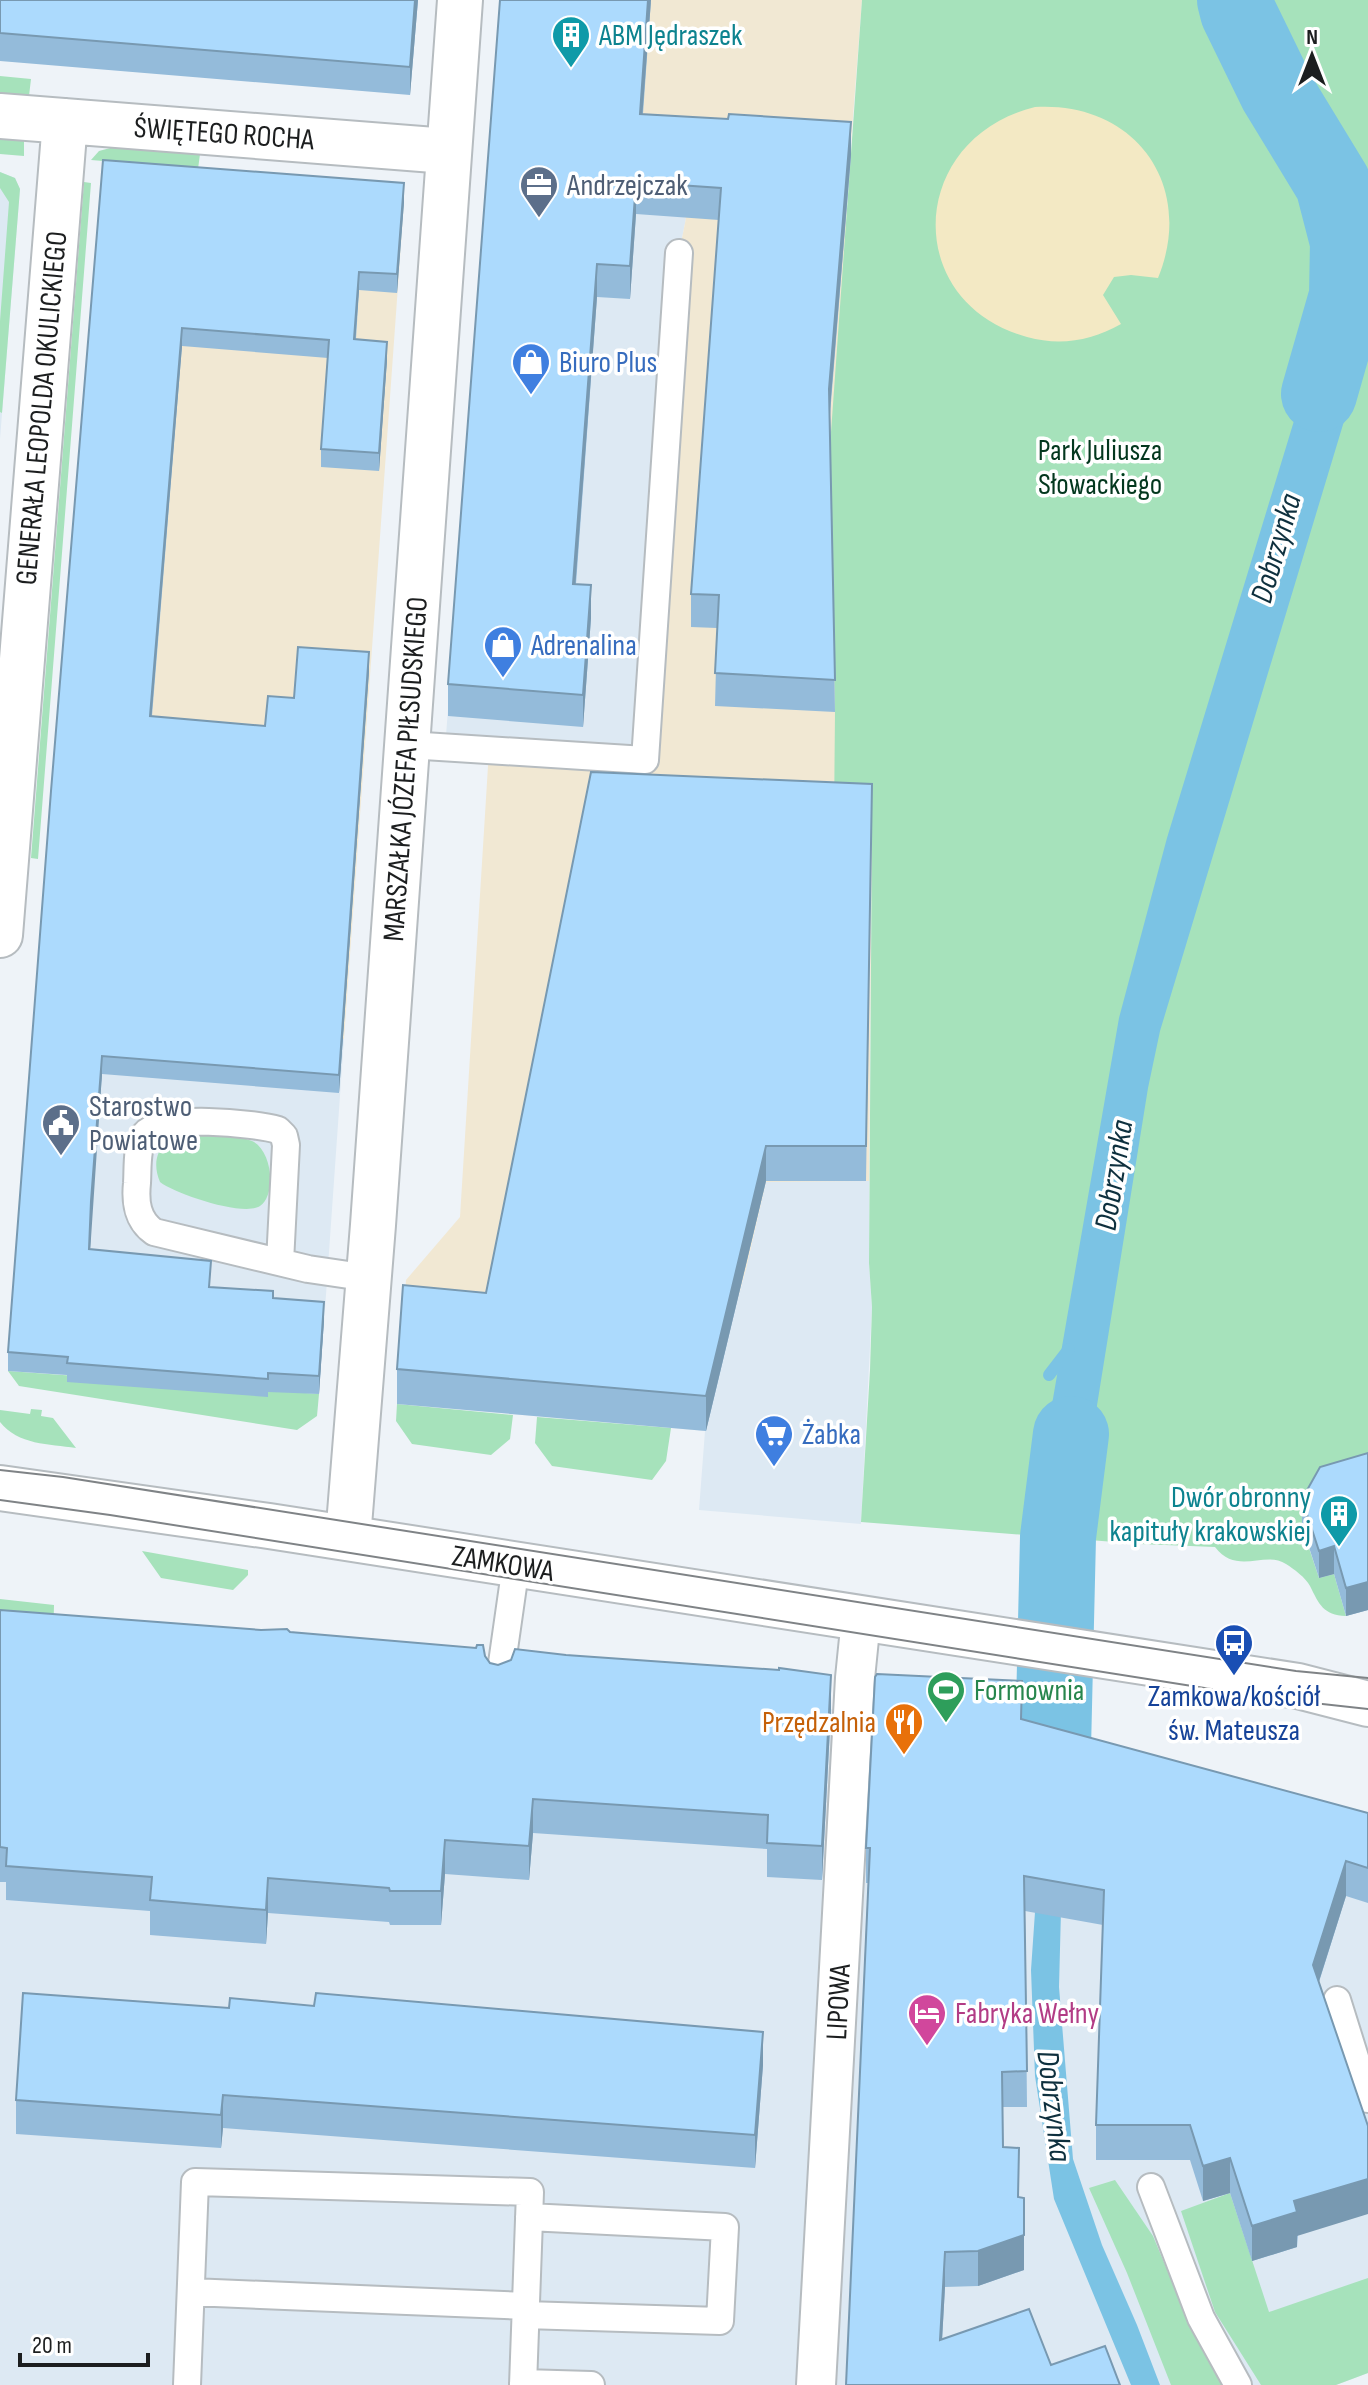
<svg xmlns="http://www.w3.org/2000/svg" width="1368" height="2385" font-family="'Sofia Sans Condensed',sans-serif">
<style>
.built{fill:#dde9f3}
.industrial{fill:#f1e8d3}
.green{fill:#a6e2bb}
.sand{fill:#f3e9c4}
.water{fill:#7bc3e4}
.pier{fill:#eef3f8}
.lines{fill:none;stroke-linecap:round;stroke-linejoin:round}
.stream{stroke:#7bc3e4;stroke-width:12}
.river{stroke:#7bc3e4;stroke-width:76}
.service-casing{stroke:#b6bcc0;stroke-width:30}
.pedestrian-casing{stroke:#b6bcc0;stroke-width:42}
.minor-casing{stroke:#b6bcc0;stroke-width:48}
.tertiary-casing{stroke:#b6bcc0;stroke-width:48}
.service{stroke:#fff;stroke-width:26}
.pedestrian{stroke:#fff;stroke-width:38}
.minor{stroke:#fff;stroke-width:44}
.tertiary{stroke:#fff;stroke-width:44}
.tram{stroke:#7f8386;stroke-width:2}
.wall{fill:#94bbda}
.shaded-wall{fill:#7899b1}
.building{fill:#acdafd;stroke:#7899b1;stroke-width:2}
.labels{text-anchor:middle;stroke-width:7;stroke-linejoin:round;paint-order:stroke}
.culture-label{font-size:30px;fill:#0d838f;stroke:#fff;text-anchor:start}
.street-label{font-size:30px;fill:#1c1e1f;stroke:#fff}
.service-label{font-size:30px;fill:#4e5e75;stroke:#fff;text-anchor:start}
.shop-label{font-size:30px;fill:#366cbe;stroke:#fff;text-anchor:start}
.park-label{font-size:30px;fill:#03371e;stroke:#fff}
.leisure-label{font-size:30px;fill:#27864d;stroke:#fff;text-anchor:start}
.transit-label{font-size:30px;fill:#164399;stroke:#fff}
.food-label{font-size:30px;fill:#c56008;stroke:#fff;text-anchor:end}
.hotel-label{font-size:30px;fill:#b23c85;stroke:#fff;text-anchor:start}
.water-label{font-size:32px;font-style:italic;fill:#0e303e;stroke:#fff}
</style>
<rect width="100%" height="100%" fill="#eef3f8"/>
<path class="built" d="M493,138L686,218L679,253L645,760L445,748Z
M0,172L15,178L20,189L0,439Z
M43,931L141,1027L344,1039L319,1394L8,1371Z
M766,1181H869V1263L872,1307L861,1524L699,1510L705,1431L397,1404L725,1345L746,1269Z
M0,1644L825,1709L1022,1716L1083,1771L1368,1849V2373L1336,2385H0Z"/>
<path class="industrial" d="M503,0H862L847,194L834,817L872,819L869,1181L766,1182L746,1269L725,1345L403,1321L406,1280L460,1217L489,750L645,760L679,253L686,218L493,138Z
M103,179L404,202L344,1039L141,1027Z"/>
<path class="green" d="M862,0H1368V1551L1309,1548L1319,1578L1334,1574L1346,1616C1323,1615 1319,1604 1310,1586C1306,1578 1294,1569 1286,1564C1265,1550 1237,1576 1215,1547L1140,1544L861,1522L870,1370L872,1307L869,1263L872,820L834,817L835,712L830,446Z
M0,76L31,79L29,96L0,93Z
M0,139L24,141V156L0,154Z
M114,147L200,154L198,169L91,160L99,151Z
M0,172L15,178L20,189L2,413L0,412V321L9,202L0,188Z
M84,182L91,183L38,859L31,858Z
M191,1134C209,1136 235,1134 252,1141C272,1150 277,1194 260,1206C244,1217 175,1194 160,1182C149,1156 163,1136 191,1134Z
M8,1371L319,1394L317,1416L297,1430L19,1386Z
M397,1404L513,1415L510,1439L491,1455L412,1444L396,1421Z
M31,1409L42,1410L41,1416L53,1418L76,1448C49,1444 18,1445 0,1422V1410L30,1414Z
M537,1417L671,1428L666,1461L652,1480L552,1466L535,1443Z
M142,1551L248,1570V1575L233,1590L161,1578Z
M0,1599L54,1605L53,1649L0,1644Z
M1115,2180L1153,2236L1191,2327L1227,2385H1171L1127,2273L1089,2188Z
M1230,2193L1269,2312L1368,2278V2373L1336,2385H1261L1215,2312L1181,2211Z"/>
<path class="sand" d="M1035,107C1135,101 1196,185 1158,278L1131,275L1114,277L1103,295L1121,324C1091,341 1060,346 1027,337C900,302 908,138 1035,107Z"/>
<path class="water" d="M1211,0H1257L1278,46L1328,131L1350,179L1368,223V270L1324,271C1319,236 1313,202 1298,170C1270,112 1232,61 1211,0Z
M1368,294V338L1364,355L1160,1031L1148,1088L1090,1449L1092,1539L1031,1535L1034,1505L1045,1471L1042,1462L1119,1018L1167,838L1318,342L1328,295Z
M1062,1872L1059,1987L1073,2159L1102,2245L1137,2325L1160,2385H1131L1054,2199L1035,2076L1031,1970L1035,1912Z"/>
<path class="pier" d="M1027,1535H1031L1096,1540L1093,1543L1058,1541L1031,1539Z"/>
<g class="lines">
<path class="stream" d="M1049,1375L1069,1349"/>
<path class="river" d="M1235,0L1238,12L1277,92L1333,184L1348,242L1347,296L1319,394
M1051,1834L1058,1537L1071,1434"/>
<defs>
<path id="service" d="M408,745L645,760L679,253
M280,1262L286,1145L284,1136L278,1130C254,1123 161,1114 145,1134C136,1146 138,1168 137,1183C135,1202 137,1220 154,1232L308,1269L369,1278
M499,1684L516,1565
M1337,2000L1368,2099
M1151,2187L1201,2318L1238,2385
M191,2292L526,2306
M525,2315L720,2321L725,2227L529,2217
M523,2383L591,2385
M187,2385L195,2182L530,2192L523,2385"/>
<path id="pedestrian" d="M816,2385L855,1678L861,1619"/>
<path id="minor" d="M0,116L447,151
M0,935L65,121"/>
<path id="tertiary" d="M0,1488L269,1526L1298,1686L1368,1704
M348,1538L373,1225L460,0"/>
</defs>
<use href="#service" class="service-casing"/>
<use href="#pedestrian" class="pedestrian-casing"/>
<use href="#minor" class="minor-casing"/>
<use href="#tertiary" class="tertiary-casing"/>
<use href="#service" class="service"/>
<use href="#pedestrian" class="pedestrian"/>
<use href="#minor" class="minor"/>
<use href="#tertiary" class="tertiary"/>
<path class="tram" d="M0,1470L63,1477L1296,1671L1368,1678
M0,1500L110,1515L1268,1698L1368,1709"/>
</g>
<path class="wall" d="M0,0H418L410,95L0,61Z
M651,0L643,114L851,155L830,415L835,712L715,706L717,628L691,627V594L719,220L636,214L630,299L597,297L576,584L591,618L583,727L448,716V684Z
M103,160L404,202L397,293L359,290L356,339L387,360L379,471L321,467V449L328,358L182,346L152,716L265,726L294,698L369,671L339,1093L102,1074L91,1220L90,1249L211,1287L273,1298L324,1320L319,1394L268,1392V1397L67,1382V1375L8,1371V1352Z
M872,784L866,1181H766L706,1431L397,1404V1369L486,1293Z
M1368,1453V1610L1346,1616L1334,1574L1319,1578L1302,1526V1499Z
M0,1610L171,1624L290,1632L485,1656L490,1663L498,1665L831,1709L822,1880L767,1877V1849L533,1833L529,1880L445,1874L441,1925H390L389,1922L268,1913L266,1944L150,1935V1911L6,1900V1882H0Z
M1022,1719L1368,1813V1903L1346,1896L1319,1982L1297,2247L1252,2261L1230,2193L1203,2201L1190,2160H1096V2125L1103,1925L1025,1911L1027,2107H1002L1003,2147L1019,2148L1018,2197L1024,2270L978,2286L945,2287L942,2340L1051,2365L1120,2385H846L868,1883H866V1848Z
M763,2065L755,2168L223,2128L221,2148L16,2134V2100Z"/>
<path class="shaded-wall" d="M415,0H418L410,95V67Z
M648,0H651L640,146V114Z
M851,122V155L829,421V389Z
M636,182V214L630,299V266Z
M404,183V202L397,293V274Z
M597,264V297L573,616V584Z
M359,272V290L354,357V339Z
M182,328V346L150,734V716Z
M387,342V360L379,471V453Z
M591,585V618L583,727V695Z
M369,652V671L339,1093V1075Z
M102,1056V1074L89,1268L91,1201Z
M766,1146V1181L706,1431V1396Z
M324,1302V1320L319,1394V1376Z
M1334,1546V1574L1319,1578V1551Z
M1368,1582V1610L1346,1616V1588Z
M831,1675V1709L822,1880V1846Z
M533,1799V1833L529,1880V1846Z
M445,1840V1874L441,1925V1891Z
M1346,1861V1896L1313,2000V1965Z
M268,1878V1913L266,1944V1910Z
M763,2032V2065L755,2168V2135Z
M223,2095V2128L221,2148V2115Z
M1230,2158V2193L1203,2201V2166Z
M1368,2179V2214L1297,2236V2247L1252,2261V2226L1294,2201Z
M1024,2235V2270L978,2286V2251Z
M945,2252V2287L940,2376V2340Z"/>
<path class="building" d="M0,0H415L410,67L0,33Z
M500,0H648L640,114L728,119L729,114L851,122L829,389L835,680L715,673L719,595L691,594L721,188L636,182L630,266L597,264L573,584L591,585L583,695L448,684Z
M103,160L404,183L397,274L359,272L354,339L387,342L379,453L321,449L329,340L182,328L150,716L265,726L268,696L294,698L298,647L369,652L339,1075L102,1056L91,1201L89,1249L211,1261L209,1287L273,1291V1298L324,1302L319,1376L268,1373V1379L67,1363L68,1357L8,1352L51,791Z
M591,772L872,784L866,1146H766L706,1396L397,1369L403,1285L486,1293Z
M1368,1453V1582L1346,1588L1334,1546L1319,1551L1302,1499L1320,1467Z
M0,1610L261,1630L287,1629L290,1632L476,1648L477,1645H483L485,1656L490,1663L498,1665L511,1660L515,1649L566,1655L779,1670V1668L831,1675L822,1846L767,1843L768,1815L533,1799L529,1846L445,1840L441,1891H390L389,1888L268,1878L266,1910L150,1900L152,1877L6,1866L7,1848L0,1847Z
M877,1674L1022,1681L1021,1719L1368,1813V1868L1346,1861L1313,1965L1368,2126V2179L1294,2201L1297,2212L1252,2226L1230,2158L1203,2166L1190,2125H1096L1104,1890L1024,1876L1027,2071L1002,2072L1003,2147L1019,2148L1018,2197L1024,2198V2235L978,2251L945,2252L940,2340L1029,2309L1051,2365L1105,2346L1120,2385H846L870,1848H866L875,1677Z
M23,1993L229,2008L230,1998L314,2006L316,1993L763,2032L755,2135L223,2095L221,2115L16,2100Z"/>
<defs>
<symbol id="building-pin" viewBox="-11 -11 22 30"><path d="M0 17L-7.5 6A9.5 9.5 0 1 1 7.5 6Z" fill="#0f9aa8" stroke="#fff"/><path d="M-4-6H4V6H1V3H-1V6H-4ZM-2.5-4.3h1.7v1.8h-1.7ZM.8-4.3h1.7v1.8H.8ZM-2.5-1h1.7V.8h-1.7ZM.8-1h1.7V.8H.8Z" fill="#fff"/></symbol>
<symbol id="office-pin" viewBox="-11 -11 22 30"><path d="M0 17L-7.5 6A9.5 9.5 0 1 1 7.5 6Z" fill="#5c6f8a" stroke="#fff"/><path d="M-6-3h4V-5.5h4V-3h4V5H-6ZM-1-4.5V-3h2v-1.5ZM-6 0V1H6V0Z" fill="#fff"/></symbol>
<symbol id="shop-pin" viewBox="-11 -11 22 30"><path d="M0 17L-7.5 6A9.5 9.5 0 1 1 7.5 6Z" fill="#3f7fe0" stroke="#fff"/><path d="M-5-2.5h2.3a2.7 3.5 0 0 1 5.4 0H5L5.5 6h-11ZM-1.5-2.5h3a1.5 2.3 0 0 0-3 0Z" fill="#fff"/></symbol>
<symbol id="civic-pin" viewBox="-11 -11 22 30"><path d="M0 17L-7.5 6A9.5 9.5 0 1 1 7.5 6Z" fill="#5c6f8a" stroke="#fff"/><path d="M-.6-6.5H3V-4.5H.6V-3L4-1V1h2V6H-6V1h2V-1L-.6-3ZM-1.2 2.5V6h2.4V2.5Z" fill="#fff"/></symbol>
<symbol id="supermarket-pin" viewBox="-11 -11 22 30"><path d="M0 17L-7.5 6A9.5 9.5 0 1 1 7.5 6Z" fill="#3f7fe0" stroke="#fff"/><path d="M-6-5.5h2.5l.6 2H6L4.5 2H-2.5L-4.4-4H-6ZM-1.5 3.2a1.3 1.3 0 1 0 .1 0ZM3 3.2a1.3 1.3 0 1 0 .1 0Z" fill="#fff"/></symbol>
<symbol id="bus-pin" viewBox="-11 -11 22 30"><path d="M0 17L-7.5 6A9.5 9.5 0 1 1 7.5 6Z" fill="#1a4fb4" stroke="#fff"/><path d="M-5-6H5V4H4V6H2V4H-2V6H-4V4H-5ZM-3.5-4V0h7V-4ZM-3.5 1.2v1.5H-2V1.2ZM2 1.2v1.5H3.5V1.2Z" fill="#fff"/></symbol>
<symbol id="stadium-pin" viewBox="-11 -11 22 30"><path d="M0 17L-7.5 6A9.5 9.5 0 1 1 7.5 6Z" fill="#2e9e5b" stroke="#fff"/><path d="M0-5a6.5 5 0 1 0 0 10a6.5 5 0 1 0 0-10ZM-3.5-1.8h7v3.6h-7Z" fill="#fff"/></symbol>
<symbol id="restaurant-pin" viewBox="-11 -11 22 30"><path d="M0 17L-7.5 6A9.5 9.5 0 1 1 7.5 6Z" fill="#e8710a" stroke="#fff"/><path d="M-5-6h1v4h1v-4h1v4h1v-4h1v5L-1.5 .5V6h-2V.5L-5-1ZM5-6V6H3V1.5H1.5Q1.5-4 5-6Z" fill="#fff"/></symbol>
<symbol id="hotel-pin" viewBox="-11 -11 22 30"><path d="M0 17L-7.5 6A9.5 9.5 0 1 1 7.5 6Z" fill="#d1479c" stroke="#fff"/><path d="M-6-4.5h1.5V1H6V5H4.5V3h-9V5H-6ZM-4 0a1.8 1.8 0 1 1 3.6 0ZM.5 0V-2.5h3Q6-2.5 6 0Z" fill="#fff"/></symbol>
</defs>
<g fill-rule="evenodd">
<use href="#building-pin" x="549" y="13" width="44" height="60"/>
<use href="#office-pin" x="517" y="163" width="44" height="60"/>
<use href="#shop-pin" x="509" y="340" width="44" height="60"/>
<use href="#shop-pin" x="481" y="623" width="44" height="60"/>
<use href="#civic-pin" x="39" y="1101" width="44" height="60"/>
<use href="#supermarket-pin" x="752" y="1412" width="44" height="60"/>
<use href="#building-pin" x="1317" y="1492" width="44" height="60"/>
<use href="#bus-pin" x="1212" y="1621" width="44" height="60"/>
<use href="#stadium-pin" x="924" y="1668" width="44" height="60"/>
<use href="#restaurant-pin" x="882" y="1700" width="44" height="60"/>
<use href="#hotel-pin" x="905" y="1991" width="44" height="60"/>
</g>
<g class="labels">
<g class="culture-label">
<text x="599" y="45">ABM Jędraszek</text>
<text x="1311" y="1507" text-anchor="end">Dwór obronny<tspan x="1311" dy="34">kapituły krakowskiej</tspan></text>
</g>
<g class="street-label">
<text transform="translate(224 133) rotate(4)" y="10">ŚWIĘTEGO ROCHA</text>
<text transform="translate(41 408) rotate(-85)" y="10">GENERAŁA LEOPOLDA OKULICKIEGO</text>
<text transform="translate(405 769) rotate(-86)" y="10">MARSZAŁKA JÓZEFA PIŁSUDSKIEGO</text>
<text transform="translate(503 1563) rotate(9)" y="10">ZAMKOWA</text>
<text transform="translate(838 2002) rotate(-87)" y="10">LIPOWA</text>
</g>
<g class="service-label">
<text x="567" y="195">Andrzejczak</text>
<text x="89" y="1116">Starostwo<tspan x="89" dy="34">Powiatowe</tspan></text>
</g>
<g class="shop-label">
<text x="559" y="372">Biuro Plus</text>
<text x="531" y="655">Adrenalina</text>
<text x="802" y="1444">Żabka</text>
</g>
<g class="park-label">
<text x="1100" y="460">Park Juliusza<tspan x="1100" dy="34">Słowackiego</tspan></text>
</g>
<g class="leisure-label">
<text x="974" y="1700">Formownia</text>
</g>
<g class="transit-label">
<text x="1234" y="1706">Zamkowa/kościół<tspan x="1234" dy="34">św. Mateusza</tspan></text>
</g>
<g class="food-label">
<text x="876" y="1732">Przędzalnia</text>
</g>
<g class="hotel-label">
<text x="955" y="2023">Fabryka Wełny</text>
</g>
<g class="water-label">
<text transform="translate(1275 548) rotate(-74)" y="11">Dobrzynka</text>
<text transform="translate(1113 1175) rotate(-81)" y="11">Dobrzynka</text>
<text transform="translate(1055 2106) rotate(83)" y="11">Dobrzynka</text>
</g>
</g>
<g transform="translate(1312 56)" stroke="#ffffff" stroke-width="6" paint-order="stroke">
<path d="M0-6L14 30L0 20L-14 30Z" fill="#1c1e1f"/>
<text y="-12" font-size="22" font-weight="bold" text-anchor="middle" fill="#1c1e1f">N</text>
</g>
<path d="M20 2353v12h128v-12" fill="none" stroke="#1c1e1f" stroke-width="4"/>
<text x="32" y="2353" font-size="24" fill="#1c1e1f" stroke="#ffffff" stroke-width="6" paint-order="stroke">20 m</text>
</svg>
